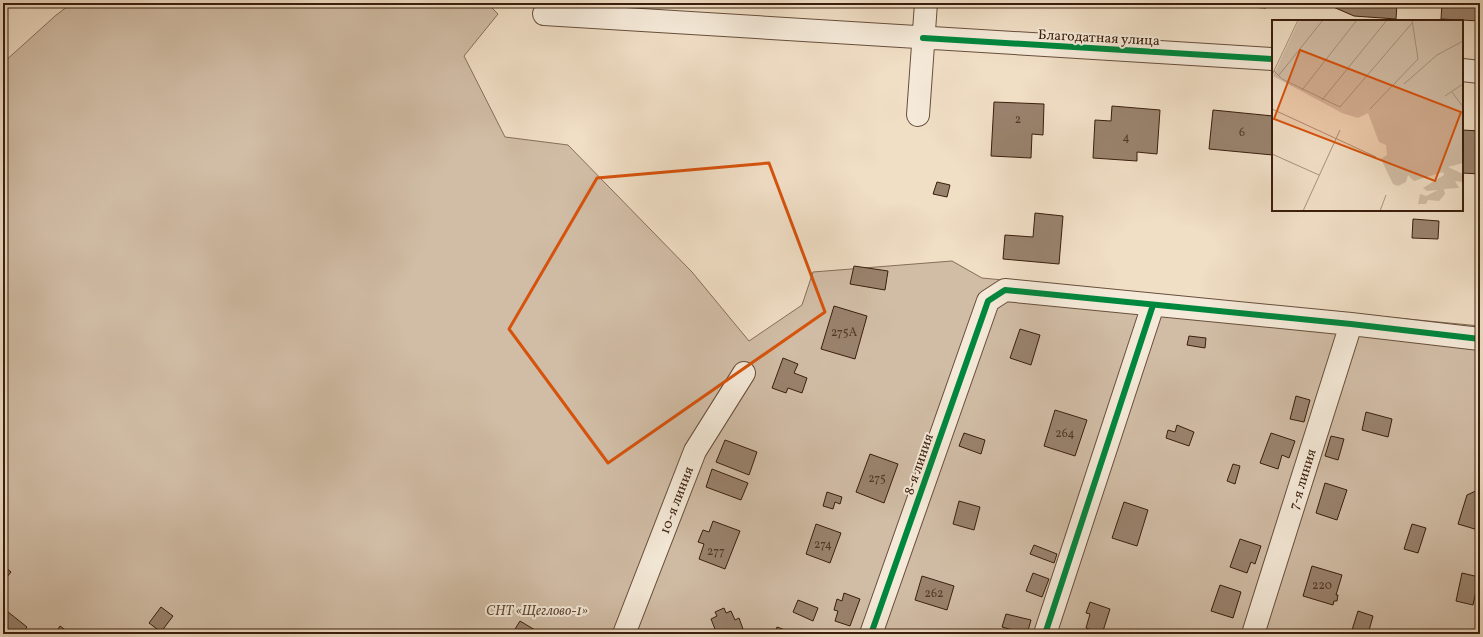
<svg xmlns="http://www.w3.org/2000/svg" width="1483" height="637" font-family="Vollkorn,serif">
<style>
.green{fill:#d1bda6;stroke:#866e5a}
.building{fill:#99826d;stroke:#3a1e0d}
.lines{fill:none;stroke-linecap:round;stroke-linejoin:round}
.minor-casing{stroke:#684e3b;stroke-width:24}
.minor{stroke:#f5ead9;stroke-width:22}
.cycleway-casing{stroke:#f5ead9;stroke-width:8}
.cycleway{stroke:#00873e;stroke-width:6}
.marked{fill:none;stroke:#d7530c;stroke-width:3;stroke-linejoin:round}
.labels{text-anchor:middle;stroke-width:4;stroke-linejoin:round;paint-order:stroke}
.number-label{font-size:12px;fill:#523725}
.street-label{font-size:14px;fill:#3a1e0d;stroke:#f5ead9}
.park-label{font-size:14px;font-style:italic;fill:#604633;stroke:#f5ead9}
.inset-road{fill:none;stroke:#a7917b;stroke-width:1}
.view{fill:#d7530c;fill-opacity:0.15;stroke:#d7530c;stroke-width:2}
.inset-edge{fill:none;stroke:#3a1e0d;stroke-width:2}
</style>
<rect width="100%" height="100%" fill="#f0dec5"/>
<filter id="stains"><feTurbulence type="fractalNoise" baseFrequency=".005" numOctaves="4"/><feColorMatrix values="0 0 0 0 .2 0 0 0 0 .09 0 0 0 0 .02 0 0 0 .5 -.17"/></filter>
<radialGradient id="worn" r=".72"><stop offset=".6" stop-color="#630" stop-opacity="0"/><stop offset="1" stop-color="#630" stop-opacity=".3"/></radialGradient>
<path class="green" d="M72,3H487L498,14L464,56L505,137L568,145L692,272L749,341L802,305L813,272L952,261L982,278L1480,326V634H3V63L55,16Z"/>
<path class="building" d="M1113,3H1166V6L1113,4Z
M1218,3H1267L1266,8L1217,5Z
M1331,3H1397L1396,19L1354,16L1331,6Z
M1442,3H1480V21L1441,19Z
M994,102L1044,104L1043,135L1032,134L1031,158L991,156Z
M1112,106L1160,110L1157,154L1137,152V161L1093,158L1095,120L1111,121Z
M1213,110L1273,116V155L1209,149Z
M1462,130L1480,131V174L1462,173Z
M937,182L950,185L947,197L933,194Z
M1035,213L1063,216L1059,264L1003,259L1005,235L1033,237Z
M1413,219L1439,221L1438,239L1412,238Z
M854,266L888,271L885,290L850,284Z
M834,306L867,316L855,359L821,349Z
M1020,329L1040,335L1031,365L1010,358Z
M1189,336L1206,338L1205,348L1187,345Z
M783,358L798,364L794,373L807,378L802,393L788,388L786,393L772,388Z
M1296,396L1310,400L1304,422L1290,419Z
M1055,410L1087,420L1075,456L1044,446Z
M1366,412L1392,419L1388,437L1362,430Z
M1177,425L1194,432L1189,446L1166,438L1168,430L1175,432Z
M964,433L985,440L981,454L959,446Z
M1271,433L1295,441L1289,458L1282,455L1278,469L1260,463Z
M1331,436L1344,439L1338,460L1325,456Z
M1480,439V451H1477Z
M725,440L757,452L749,475L716,462Z
M870,454L898,464L884,503L856,492Z
M1233,464L1240,466L1235,484L1227,481Z
M712,469L748,483L741,500L706,487Z
M1325,483L1347,490L1337,520L1316,513Z
M1480,489V523L1478,530L1458,524L1467,495Z
M827,492L842,497L840,504L835,502L833,509L823,506Z
M959,501L980,507L974,530L953,524Z
M1124,502L1148,510L1137,546L1112,538Z
M713,521L740,531L725,569L699,559L704,544L698,542L703,530L709,532Z
M816,524L841,533L830,563L806,554Z
M1412,524L1426,528L1418,553L1404,549Z
M1240,539L1261,546L1255,564L1251,562L1247,573L1230,567Z
M1034,545L1057,554L1054,563L1030,554Z
M3,565L11,572L3,582Z
M1312,566L1342,575L1336,595H1338L1337,601H1334L1333,605L1303,596Z
M1033,573L1049,579L1042,597L1026,591Z
M1462,573L1479,577L1473,605L1456,601Z
M922,576L954,586L947,610L915,600Z
M1220,585L1241,592L1233,618L1211,611Z
M844,593L860,599L850,626L835,621L838,611L834,610L837,599L842,601Z
M798,600L818,608L813,621L793,612Z
M1090,602L1110,609L1102,634L1086,628L1090,614L1086,613Z
M161,607L173,616L161,632L149,623Z
M3,608L27,627L22,634H3Z
M724,608L726,613L731,611L735,620L739,618L743,629L739,631L740,634H707L706,632L715,629L711,619L717,616L715,612Z
M1358,611L1373,616L1368,634L1352,630Z
M1006,614L1031,620L1027,634L1002,627Z
M520,621L540,633L539,634H512Z
M60,626L71,634H55Z
M777,627L796,634H774Z"/>
<g class="lines">
<defs>
<path id="minor" d="M544,14L1273,59
M1462,70L1480,72
M918,115L926,3
M624,634L695,451L744,373
M871,634L988,301L1005,290L1351,324L1480,339
M1045,634L1153,305
M1253,634L1351,324"/>
</defs>
<use href="#minor" class="minor-casing"/>
<use href="#minor" class="minor"/>
<defs>
<path id="cycleway" d="M923,38L1273,59
M871,634L988,301L1005,290L1351,324L1480,339
M1045,634L1153,305"/>
</defs>
<use href="#cycleway" class="cycleway-casing"/>
<use href="#cycleway" class="cycleway"/>
</g>
<path class="marked" d="M769,163L825,312L608,463L509,329L597,178Z"/>
<g class="labels">
<g class="number-label">
<text x="1018" y="123">2</text>
<text x="1242" y="136">6</text>
<text x="1126" y="141">4</text>
<text x="844" y="336">275А</text>
<text x="1065" y="437">264</text>
<text x="877" y="482">275</text>
<text x="823" y="548">274</text>
<text x="716" y="555">277</text>
<text x="1322" y="589">220</text>
<text x="934" y="597">262</text>
</g>
<g class="street-label">
<text transform="translate(1099 37) rotate(3)" y="5">Благодатная улица</text>
<text transform="translate(918 464) rotate(-71)" y="5">8-я линия</text>
<text transform="translate(1302 479) rotate(-73)" y="5">7-я линия</text>
<text transform="translate(676 500) rotate(-69)" y="5">10-я линия</text>
</g>
<g class="park-label">
<text x="537" y="615">СНТ «Щеглово-1»</text>
</g>
</g>
<g transform="translate(1272 20)">
<rect width="191" height="191" fill="#f0dec5"/>
<path d="M27,0H191V143L176,147L191,154L190,162L183,161L187,168L172,169L173,174L167,181L156,180L154,184H146L148,174L154,176L166,170L155,171L151,168L172,155L171,152L142,161L136,155L134,162L126,166L121,164L109,139L115,135L114,125L107,122L96,93L86,98L70,93L1,56Z" fill="#d1bda6"/>
<path class="inset-road" d="M2,51L10,59L68,87L141,2M0,55L26,0M7,55L51,0M132,64L165,35L191,21M30,70L85,0M180,72L191,87M173,76L191,64M50,80L115,0M0,89L104,137M98,89L146,39L140,0M0,134L47,155M31,191L68,110M108,191L114,175"/>
<path class="view" d="M28,30L189,92L163,161L2,99Z"/>
<rect width="191" height="191" class="inset-edge"/>
</g>
<rect width="1483" height="637" fill="none" stroke="#f0dec5" stroke-width="16"/>
<rect x="4" y="4" width="1475" height="629" fill="none" stroke="#3a1e0d" stroke-width="2"/>
<rect x="8" y="8" width="1467" height="621" fill="none" stroke="#3a1e0d"/>
<rect width="100%" height="100%" filter="url(#stains)"/>
<rect width="100%" height="100%" fill="url(#worn)"/>
</svg>
